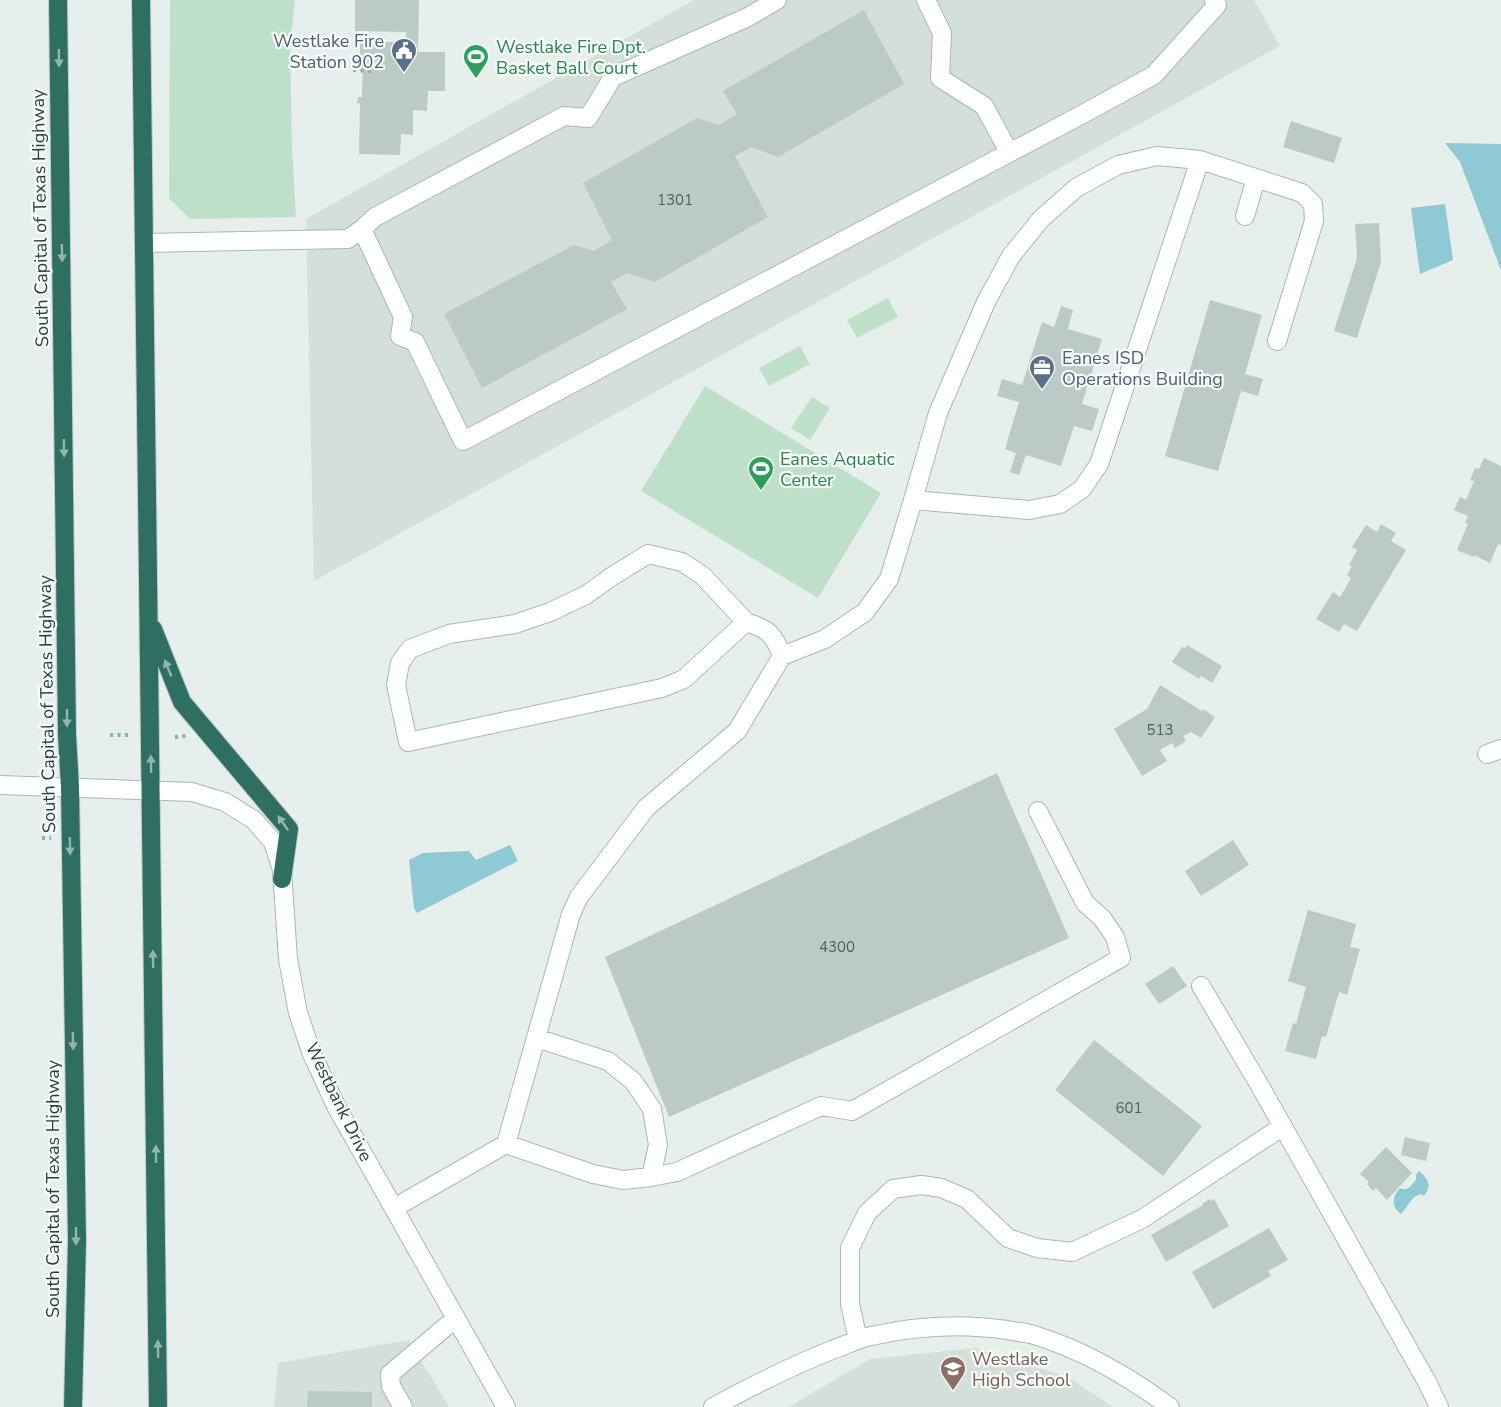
<svg xmlns="http://www.w3.org/2000/svg" width="1501" height="1407" font-family="'Nunito Sans',sans-serif">
<style>
.built{fill:#d4dfda}
.green{fill:#bfe0c8}
.water{fill:#8ec9d4}
.building{fill:#bbcac4}
.lines{fill:none;stroke-linecap:round;stroke-linejoin:round}
.minor-casing{stroke:#a8b8b2;stroke-width:20}
.highway-casing{stroke:#c2cac8;stroke-width:20}
.path{stroke:#86b3a5;stroke-width:4;stroke-dasharray:3 4.5;stroke-linecap:butt}
.minor{stroke:#fff;stroke-width:18}
.highway{stroke:#2f6f62;stroke-width:18}
.oneway{fill:#93b5ae}
.labels{text-anchor:middle;stroke-width:4.5;stroke-linejoin:round;paint-order:stroke}
.number-label{font-size:15px;fill:#4a645c}
.service-label{font-size:18px;fill:#4e5e75;stroke:#f7fbf9;text-anchor:end}
.leisure-label{font-size:18px;fill:#27864d;stroke:#f7fbf9;text-anchor:start}
.street-label{font-size:18px;fill:#24423a;stroke:#f7fbf9}
.education-label{font-size:18px;fill:#785e54;stroke:#f7fbf9;text-anchor:start}
</style>
<rect width="100%" height="100%" fill="#e6efeb"/>
<path class="built" d="M694,0H1254L1280,46L314,581L306,219Z
M409,1340L449,1407H274L278,1363Z
M975,1348L1068,1377L1113,1407H789L870,1359Z"/>
<path class="green" d="M170,0H295L290,44L292,145L296,217L190,219L169,198Z
M888,298L898,317L857,338L847,320Z
M800,346L810,364L769,386L759,368Z
M705,386L881,493L818,598L641,491Z
M812,397L830,408L810,440L791,428Z"/>
<path class="water" d="M1445,143L1501,144V270L1460,162Z
M1445,204L1453,260L1420,274L1411,208Z
M510,845L518,861L417,913L414,908L409,860L423,853L469,851L476,860Z
M1419,1171C1429,1180 1432,1185 1424,1196L1421,1194L1414,1197L1401,1214C1391,1206 1392,1197 1400,1188C1408,1192 1411,1185 1416,1180V1175Z"/>
<path class="building" d="M355,0H419L418,52H445V91H428L427,111L413,110V135L401,134L400,155L359,154L360,103L357,104L358,97H362L363,57L360,56V42H406V32L355,31Z
M864,10L904,84L778,157L751,147L735,156L768,217L655,282L627,273L611,282L627,309L482,388L444,314L574,245L594,251L612,240L583,183L697,118L719,125L737,114L723,91Z
M1291,121L1342,138L1334,163L1283,147Z
M1379,223L1381,262L1357,338L1334,331L1357,258L1355,224Z
M1210,300L1262,315L1245,374L1263,379L1258,396L1241,391L1218,471L1165,456Z
M1061,306L1073,310L1068,329L1102,339L1082,404L1099,409L1092,431L1074,426L1061,466L1026,455L1019,475L1010,472L1016,453L1005,449L1019,402L997,396L1002,379L1022,385L1042,322L1054,327Z
M1484,458L1501,466V545L1498,544L1490,563L1474,555L1473,557L1457,550L1468,524L1465,523L1468,516L1454,510L1460,497L1466,500L1474,481L1470,480L1475,468L1479,469Z
M1381,524L1396,533L1391,541L1406,550L1357,631L1344,624L1339,632L1316,619L1333,592L1340,597L1351,578L1347,575L1352,566L1349,565L1357,550L1352,547L1366,525L1377,532Z
M1187,645L1222,666L1212,683L1201,676L1199,679L1172,662L1182,647L1185,648Z
M1160,685L1202,711L1203,709L1215,717L1201,738L1191,732L1183,736L1186,741L1175,748L1172,743L1160,750L1167,761L1142,776L1114,729L1147,709Z
M997,773L1069,938L669,1117L605,957Z
M1233,840L1249,865L1201,896L1185,871Z
M1308,910L1356,924L1350,947L1360,949L1347,995L1339,992L1326,1037L1322,1036L1316,1059L1285,1051L1293,1023L1296,1024L1306,987L1288,981Z
M1173,966L1187,986L1159,1004L1145,984Z
M1094,1040L1202,1126L1163,1176L1055,1090Z
M1405,1137L1430,1143L1426,1161L1401,1155Z
M1386,1147L1412,1173L1387,1200L1376,1188L1373,1191L1367,1184L1369,1182L1360,1174Z
M1210,1199L1211,1201L1214,1199L1229,1226L1166,1262L1151,1235L1203,1205L1202,1204Z
M1269,1228L1288,1260L1268,1271L1271,1276L1213,1309L1192,1272Z
M308,1391L372,1392V1407H307Z"/>
<g class="lines">
<defs>
<path id="minor" d="M926,0L942,33L940,78L984,106L1009,152
M1245,216L1256,178
M362,229L403,317L400,336L415,342L463,441L1083,114L1154,75L1217,5L1214,0
M144,243L348,239L362,229L375,217L564,116L588,118L613,77L748,17L777,0
M913,500L938,413L986,302L1011,256L1041,219L1076,188L1118,165L1157,156L1200,160L1302,193L1313,204L1314,221L1277,341
M782,656L825,639L865,612L889,579L913,500L1029,510L1060,504L1082,489L1099,464L1200,160
M1487,754L1501,749
M0,785L192,792L225,802L254,820L273,842L282,870L288,959L298,1013L312,1054L336,1106L506,1407
M1201,986L1260,1086L1427,1382L1439,1407
M536,1038L608,1061L633,1081L652,1109L658,1145L651,1177
M506,1144L571,914L579,897L646,808L737,731L782,656C774,634 768,629 746,622L684,679L662,688L408,742L396,685L400,663L410,649L449,634L515,624L550,612L586,595L611,577L648,554L682,562L703,576L746,622
M394,1208L506,1144L593,1174L623,1180L651,1177L677,1172L821,1106L852,1111L1121,958L1115,937L1102,918L1085,903L1038,811
M858,1340L850,1304V1248L867,1213L893,1189L921,1185L941,1188L967,1199L1008,1238L1037,1248L1072,1252L1142,1219L1282,1127
M403,1407L391,1386L390,1374L456,1318
M713,1407C752,1386 791,1366 832,1350C844,1346 855,1340 867,1337C913,1326 960,1323 1007,1330C1016,1332 1025,1332 1034,1335C1083,1350 1128,1376 1170,1407"/>
<path id="highway" d="M58,0L67,735L70,787L77,1241L73,1407
M141,0L158,1407
M153,629L182,702L289,829L282,879"/>
</defs>
<use href="#minor" class="minor-casing"/>
<use href="#highway" class="highway-casing"/>
<path class="path" d="M353,70L371,71
M110,735H131
M175,737L186,736
M42,838H51"/>
<use href="#minor" class="minor"/>
<use href="#highway" class="highway"/>
</g>
<defs><path id="oneway-solid" d="M-6-.8H1V-3.2L6.5 0L1 3.2V.8H-6Z" transform="scale(1.5)"/></defs>
<g class="oneway">
<use href="#oneway-solid" transform="translate(59 58) rotate(89)"/>
<use href="#oneway-solid" transform="translate(62 253) rotate(89)"/>
<use href="#oneway-solid" transform="translate(64 448) rotate(89)"/>
<use href="#oneway-solid" transform="translate(168 668) rotate(-112)"/>
<use href="#oneway-solid" transform="translate(67 718) rotate(90)"/>
<use href="#oneway-solid" transform="translate(151 764) rotate(-91)"/>
<use href="#oneway-solid" transform="translate(283 823) rotate(-125)"/>
<use href="#oneway-solid" transform="translate(70 846) rotate(89)"/>
<use href="#oneway-solid" transform="translate(153 959) rotate(-91)"/>
<use href="#oneway-solid" transform="translate(73 1041) rotate(89)"/>
<use href="#oneway-solid" transform="translate(156 1154) rotate(-91)"/>
<use href="#oneway-solid" transform="translate(76 1236) rotate(90)"/>
<use href="#oneway-solid" transform="translate(158 1349) rotate(-91)"/>
</g>
<defs>
<symbol id="civic-pin" viewBox="-11 -11 22 30"><path d="M0 17L-7.5 6A9.5 9.5 0 1 1 7.5 6Z" fill="#5c6f8a" stroke="#f7fbf9"/><path d="M-.6-6.5H3V-4.5H.6V-3L4-1V1h2V6H-6V1h2V-1L-.6-3ZM-1.2 2.5V6h2.4V2.5Z" fill="#fff"/></symbol>
<symbol id="stadium-pin" viewBox="-11 -11 22 30"><path d="M0 17L-7.5 6A9.5 9.5 0 1 1 7.5 6Z" fill="#2e9e5b" stroke="#f7fbf9"/><path d="M0-5a6.5 5 0 1 0 0 10a6.5 5 0 1 0 0-10ZM-3.5-1.8h7v3.6h-7Z" fill="#fff"/></symbol>
<symbol id="office-pin" viewBox="-11 -11 22 30"><path d="M0 17L-7.5 6A9.5 9.5 0 1 1 7.5 6Z" fill="#5c6f8a" stroke="#f7fbf9"/><path d="M-6-3h4V-5.5h4V-3h4V5H-6ZM-1-4.5V-3h2v-1.5ZM-6 0V1H6V0Z" fill="#fff"/></symbol>
<symbol id="school-pin" viewBox="-11 -11 22 30"><path d="M0 17L-7.5 6A9.5 9.5 0 1 1 7.5 6Z" fill="#8d6e63" stroke="#f7fbf9"/><path d="M0-5L7-2L0 1L-7-2ZM-4 1L0 2.5L4 1V4Q0 6-4 4Z" fill="#fff"/></symbol>
</defs>
<g fill-rule="evenodd">
<use href="#civic-pin" x="389" y="36" width="30" height="40"/>
<use href="#stadium-pin" x="461" y="42" width="30" height="40"/>
<use href="#office-pin" x="1027" y="353" width="30" height="40"/>
<use href="#stadium-pin" x="746" y="454" width="30" height="40"/>
<use href="#school-pin" x="938" y="1354" width="30" height="40"/>
</g>
<g class="labels">
<g class="number-label">
<text x="675" y="205">1301</text>
<text x="1160" y="735">513</text>
<text x="837" y="952">4300</text>
<text x="1129" y="1113">601</text>
</g>
<g class="service-label">
<text x="384" y="47">Westlake Fire<tspan x="384" dy="21">Station 902</tspan></text>
<text x="1062" y="364" text-anchor="start">Eanes ISD<tspan x="1062" dy="21">Operations Building</tspan></text>
</g>
<g class="leisure-label">
<text x="496" y="53">Westlake Fire Dpt.<tspan x="496" dy="21">Basket Ball Court</tspan></text>
<text x="780" y="465">Eanes Aquatic<tspan x="780" dy="21">Center</tspan></text>
</g>
<g class="street-label">
<text transform="translate(40 218) rotate(-91)" y="6">South Capital of Texas Highway</text>
<text transform="translate(47 704) rotate(-91)" y="6">South Capital of Texas Highway</text>
<text transform="translate(339 1102) rotate(64)" y="6">Westbank Drive</text>
<text transform="translate(53 1189) rotate(-90)" y="6">South Capital of Texas Highway</text>
</g>
<g class="education-label">
<text x="972" y="1365">Westlake<tspan x="972" dy="21">High School</tspan></text>
</g>
</g>
</svg>
